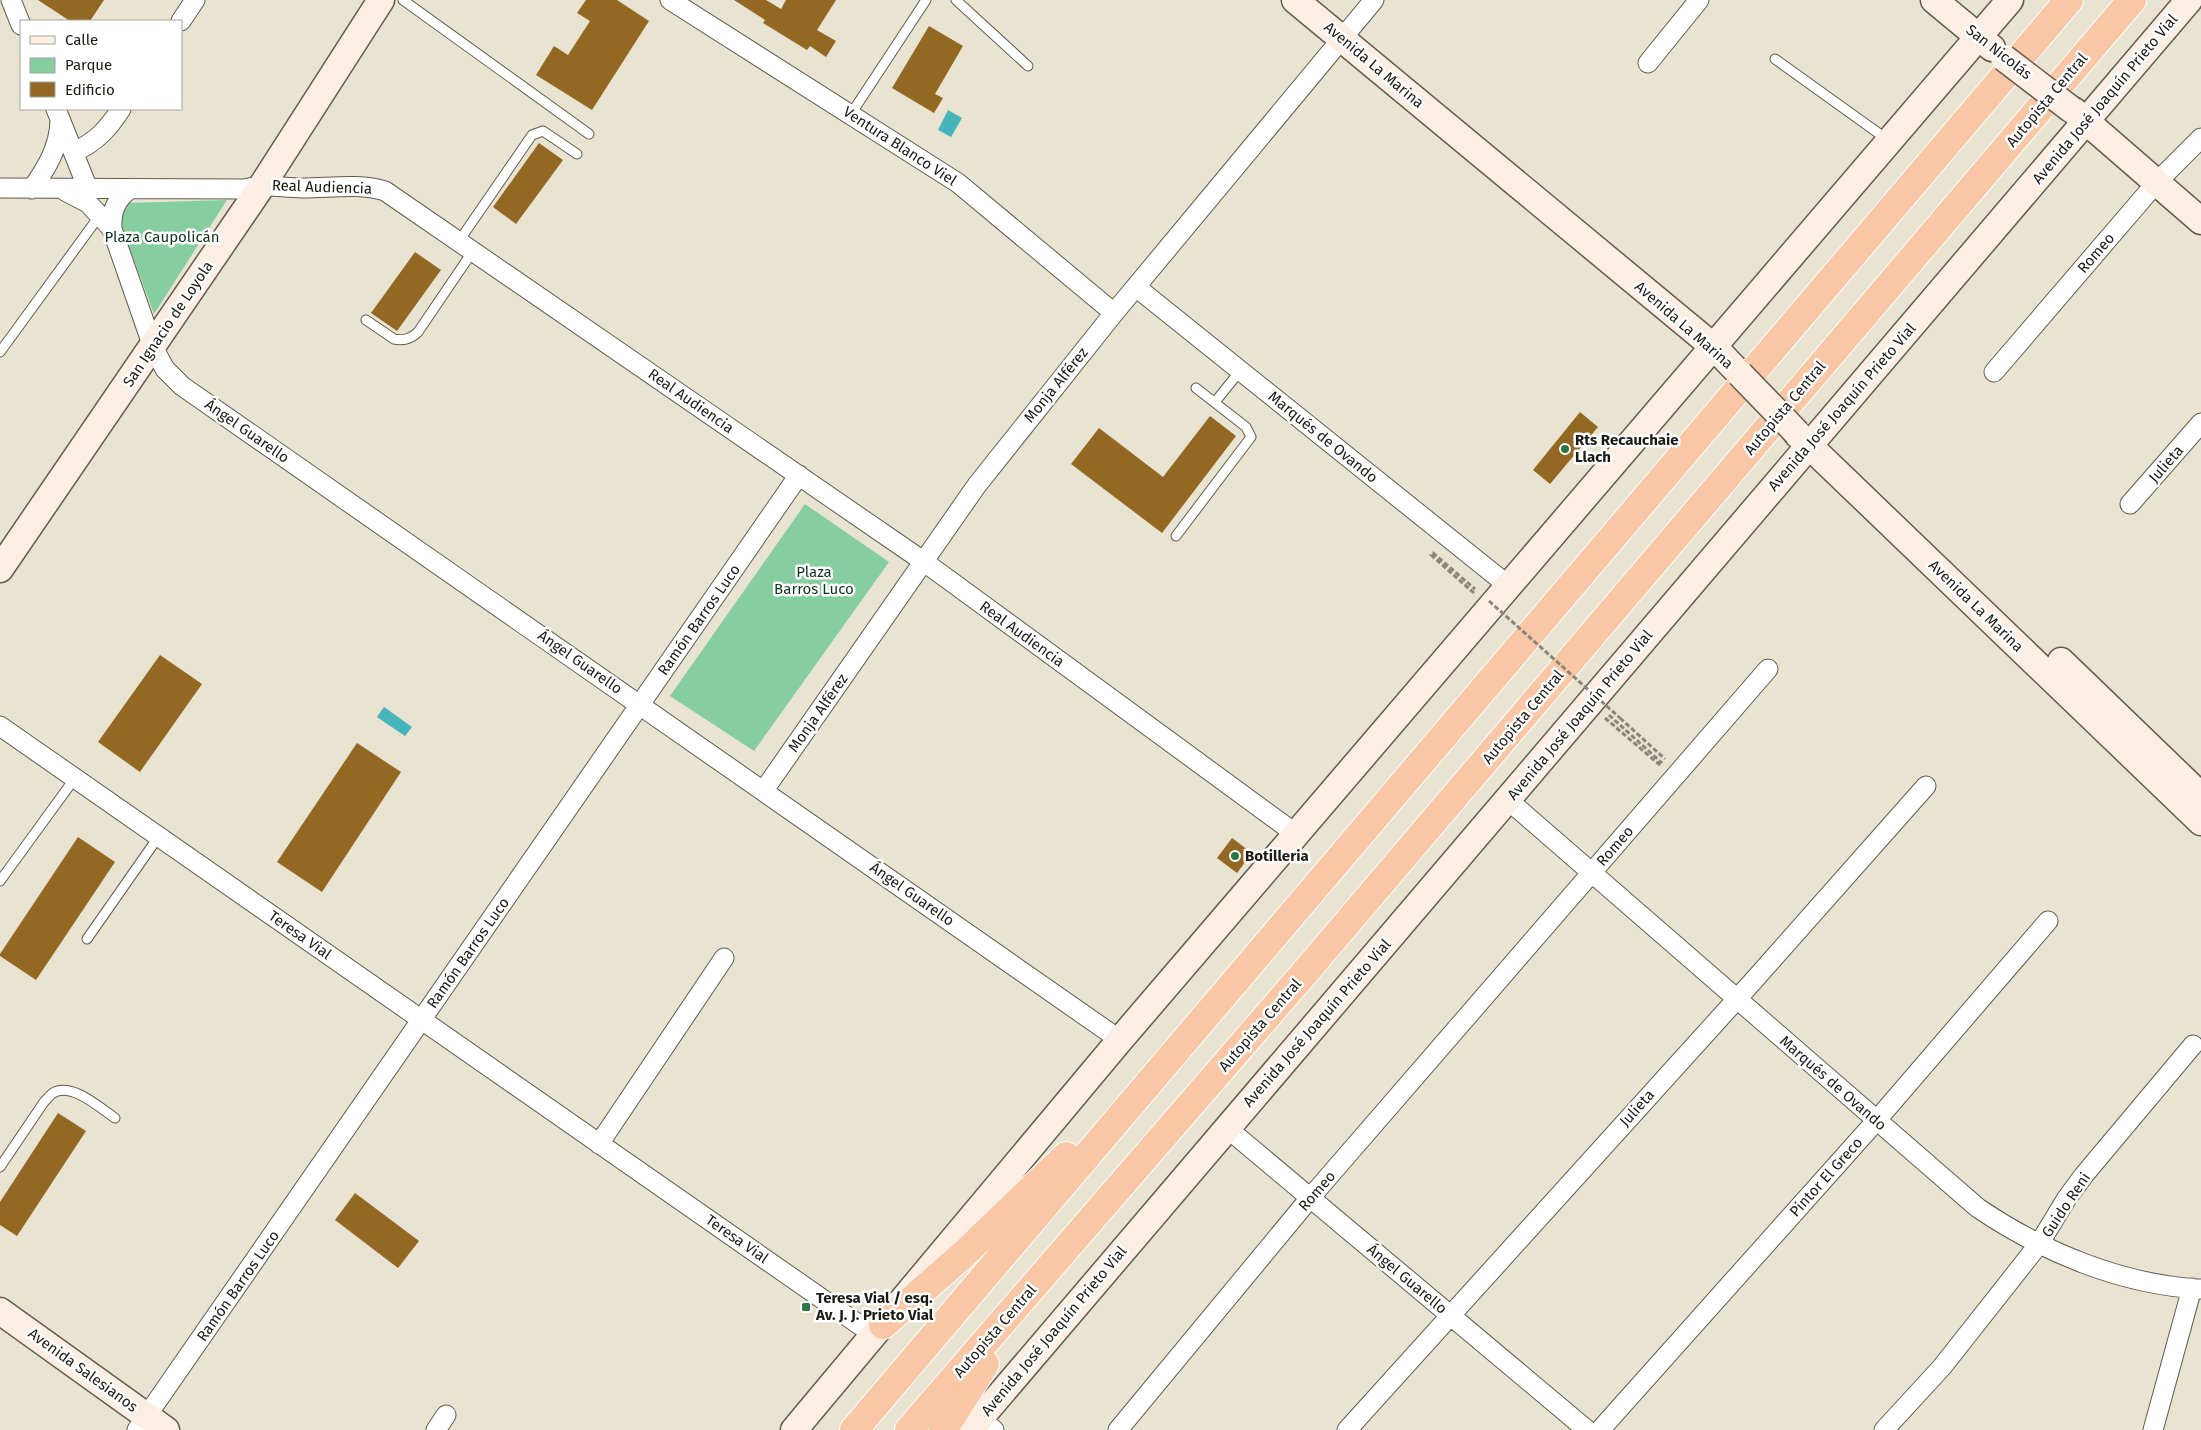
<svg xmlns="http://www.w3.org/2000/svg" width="2201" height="1430" font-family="'Fira Sans',sans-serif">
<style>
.green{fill:#86cd9f}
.water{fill:#46b4bb}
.building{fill:#926823}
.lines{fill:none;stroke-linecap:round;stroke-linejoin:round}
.lane-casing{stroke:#625c4e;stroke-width:11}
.street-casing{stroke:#625c4e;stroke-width:21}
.secondary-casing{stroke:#625c4e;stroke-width:29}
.highway-casing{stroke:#fff;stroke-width:30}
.path{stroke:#898579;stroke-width:3;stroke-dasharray:5 2.5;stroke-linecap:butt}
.lane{stroke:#fff;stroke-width:9}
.street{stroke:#fff;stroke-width:19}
.secondary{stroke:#fdeee4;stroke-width:26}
.highway{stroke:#f9c7a5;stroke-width:28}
.secondary-bridge-casing{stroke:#625c4e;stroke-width:29;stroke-linecap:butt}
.path-bridge{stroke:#898579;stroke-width:3;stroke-dasharray:5 2.5;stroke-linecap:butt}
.secondary-bridge{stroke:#fdeee4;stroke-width:26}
.poi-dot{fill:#2b7745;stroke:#fff;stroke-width:2}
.labels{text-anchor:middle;stroke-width:5;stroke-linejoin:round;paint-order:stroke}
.street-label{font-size:15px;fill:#1c1a14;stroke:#fff}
.park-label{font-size:15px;fill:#0d361f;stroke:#fff}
.poi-label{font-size:15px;font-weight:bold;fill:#1c1a14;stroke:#fff;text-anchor:start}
</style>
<rect width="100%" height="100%" fill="#e9e3d2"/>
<path class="green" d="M227,200L154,314L119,220L127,203Z
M805,504L889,562L754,751L670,696Z"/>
<path class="water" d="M948,110L962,118L951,137L938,130Z
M384,707L412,727L405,736L377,717Z"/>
<path class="building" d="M38,0H104L90,21H70Z
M586,0H617L649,21L592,110L536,75L554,46L568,55L590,21L577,13Z
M734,0H766L781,9L786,0H836L817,30L836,41L826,57L810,46L807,50L763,23L765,20Z
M929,26L963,46L935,94L943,98L934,113L892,88Z
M539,143L563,160L516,224L493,207Z
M415,252L441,270L397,331L371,313Z
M1580,412L1598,427L1550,484L1533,470Z
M1210,416L1236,436L1162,533L1071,464L1099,428L1163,477Z
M160,655L202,684L140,772L98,742Z
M357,743L401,772L322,892L277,862Z
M78,837L115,862L36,980L0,956V954Z
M1232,838L1252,853L1237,873L1217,858Z
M58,1113L86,1131L17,1236L0,1225V1202Z
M355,1193L419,1241L398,1268L335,1220Z"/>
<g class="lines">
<defs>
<path id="lane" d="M403,0L589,134
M956,0L1028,66
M1775,59L1888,140
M851,114L926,0
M459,241L532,135L543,131L577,154
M366,320L394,339C404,341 411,339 418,332L473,251
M0,352L100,215
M1215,402L1240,371
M1176,536L1251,437L1246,427L1196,388
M0,881L75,778
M87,939L159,836
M0,1167L44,1102C47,1099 50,1095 53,1093C72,1082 100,1108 115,1118"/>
<path id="street" d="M11,0L21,25
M670,0L958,183L1114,313
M181,21L195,0
M1648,63L1699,0
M56,109L88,189
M74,152C96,142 108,129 121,109
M0,188L245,189C269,183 279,188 303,188C330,188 359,183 385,191L923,561L1296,834
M32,189C47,167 59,148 60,121
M130,189C116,199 111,211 112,229L153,347L165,369L182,386L1120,1040
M65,191L88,203L112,229
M1136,287L1510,587
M1994,372L2156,183L2201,138
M2130,504L2201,423
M0,726L874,1335
M764,790L977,485L1114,313L1374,0
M1508,800L1978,1208C2043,1252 2122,1285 2201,1289
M1227,1128L1587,1430
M599,1144L724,958
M980,1418L994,1430
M137,1430L799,475
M436,1430L446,1415
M1118,1430L1310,1198L1768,669
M1347,1430L1755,979L1926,786
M1600,1430L1876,1121L2048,921
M1884,1430L1942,1367L2039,1244L2067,1198L2084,1175L2193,1045
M2153,1430L2192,1288"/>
<path id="secondary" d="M1295,0L1715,348L1740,374
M1934,0L1992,48
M2073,110L2201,221
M1797,434L2201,822
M0,569L263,184L381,0
M2061,661L2201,796
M0,1311L166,1430
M794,1430L1120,1040L2010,0
M970,1430L2189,0"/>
<path id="highway" d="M883,1325L964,1254L1066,1156
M854,1430L2069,0
M909,1430L1307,970L2132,0
M943,1430L985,1364"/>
</defs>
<use href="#lane" class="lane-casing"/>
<use href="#street" class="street-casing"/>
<use href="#secondary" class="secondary-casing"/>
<use href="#highway" class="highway-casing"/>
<path class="path" d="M1474,593L1431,555L1433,553L1475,589
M1609,715L1662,763
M1605,718L1661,766
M1620,718L1665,759"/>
<use href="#lane" class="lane"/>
<use href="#street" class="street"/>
<use href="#secondary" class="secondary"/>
<use href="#highway" class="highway"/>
<defs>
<path id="secondary-bridge" d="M2004,58L2072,110
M1740,374L1797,433"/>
</defs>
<use href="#secondary-bridge" class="secondary-bridge-casing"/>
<path class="path-bridge" d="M1489,601L1620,718"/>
<use href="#secondary-bridge" class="secondary-bridge"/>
</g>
<g class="poi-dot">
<circle cx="1565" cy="449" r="5"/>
<circle cx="1235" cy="856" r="5"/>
<rect x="801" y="1302" width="10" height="10" rx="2.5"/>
</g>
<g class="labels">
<g class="street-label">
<text transform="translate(1999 52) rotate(38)" y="5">San Nicolás</text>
<text transform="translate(1374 65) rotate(40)" y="5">Avenida La Marina</text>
<text transform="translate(2105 99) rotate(-50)" y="5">Avenida José Joaquín Prieto Vial</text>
<text transform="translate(2047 100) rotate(-50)" y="5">Autopista Central</text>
<text transform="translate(900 146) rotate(33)" y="5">Ventura Blanco Viel</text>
<text transform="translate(322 187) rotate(2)" y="5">Real Audiencia</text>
<text transform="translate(2096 253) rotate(-49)" y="5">Romeo</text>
<text transform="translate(168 324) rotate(-56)" y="5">San Ignacio de Loyola</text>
<text transform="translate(1684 325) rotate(41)" y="5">Avenida La Marina</text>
<text transform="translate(1056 385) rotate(-51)" y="5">Monja Alférez</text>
<text transform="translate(691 401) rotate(35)" y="5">Real Audiencia</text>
<text transform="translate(1842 407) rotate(-49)" y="5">Avenida José Joaquín Prieto Vial</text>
<text transform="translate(1785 408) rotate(-50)" y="5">Autopista Central</text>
<text transform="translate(247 431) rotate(35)" y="5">Ángel Guarello</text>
<text transform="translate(1323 437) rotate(39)" y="5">Marqués de Ovando</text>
<text transform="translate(2166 464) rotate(-49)" y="5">Julieta</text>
<text transform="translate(1976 606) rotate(44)" y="5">Avenida La Marina</text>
<text transform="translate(699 620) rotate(-55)" y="5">Ramón Barros Luco</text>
<text transform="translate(1022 634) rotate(36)" y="5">Real Audiencia</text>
<text transform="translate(580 662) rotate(35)" y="5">Ángel Guarello</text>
<text transform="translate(818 713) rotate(-55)" y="5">Monja Alférez</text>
<text transform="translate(1580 715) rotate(-50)" y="5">Avenida José Joaquín Prieto Vial</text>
<text transform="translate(1523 717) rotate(-50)" y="5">Autopista Central</text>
<text transform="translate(1615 846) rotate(-49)" y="5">Romeo</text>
<text transform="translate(912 894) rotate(35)" y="5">Ángel Guarello</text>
<text transform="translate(300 935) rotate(35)" y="5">Teresa Vial</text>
<text transform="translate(468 953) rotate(-55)" y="5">Ramón Barros Luco</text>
<text transform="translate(1317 1023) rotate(-49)" y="5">Avenida José Joaquín Prieto Vial</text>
<text transform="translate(1260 1025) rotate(-49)" y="5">Autopista Central</text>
<text transform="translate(1833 1083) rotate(41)" y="5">Marqués de Ovando</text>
<text transform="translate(1637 1108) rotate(-48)" y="5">Julieta</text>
<text transform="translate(1826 1177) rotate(-48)" y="5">Pintor El Greco</text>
<text transform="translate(1317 1191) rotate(-49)" y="5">Romeo</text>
<text transform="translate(2066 1205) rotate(-56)" y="5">Guido Reni</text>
<text transform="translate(737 1239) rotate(35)" y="5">Teresa Vial</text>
<text transform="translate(1407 1279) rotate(40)" y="5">Ángel Guarello</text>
<text transform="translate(238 1286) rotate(-55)" y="5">Ramón Barros Luco</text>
<text transform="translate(995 1331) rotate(-49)" y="5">Autopista Central</text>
<text transform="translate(1054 1331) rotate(-50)" y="5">Avenida José Joaquín Prieto Vial</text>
<text transform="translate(83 1370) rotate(36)" y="5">Avenida Salesianos</text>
</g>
<g class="park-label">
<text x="162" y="242">Plaza Caupolicán</text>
<text x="814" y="577">Plaza<tspan x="814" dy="17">Barros Luco</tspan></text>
</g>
<g class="poi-label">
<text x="1575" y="445">Rts Recauchaie<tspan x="1575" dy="17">Llach</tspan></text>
<text x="1245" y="861">Botilleria</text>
<text x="816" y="1303">Teresa Vial / esq.<tspan x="816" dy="17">Av. J. J. Prieto Vial</tspan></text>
</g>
</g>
<rect x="20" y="20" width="162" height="90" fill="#ffffff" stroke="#a4a3a1"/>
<rect x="30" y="36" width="25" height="8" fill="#fdeee4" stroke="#a4a3a1"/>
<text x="65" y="45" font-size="15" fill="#1c1a14">Calle</text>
<rect x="30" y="58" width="25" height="15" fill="#86cd9f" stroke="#a4a3a1"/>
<text x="65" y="70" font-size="15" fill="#1c1a14">Parque</text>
<rect x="30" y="82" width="25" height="15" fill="#926823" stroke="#a4a3a1"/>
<text x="65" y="95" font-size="15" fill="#1c1a14">Edificio</text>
</svg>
